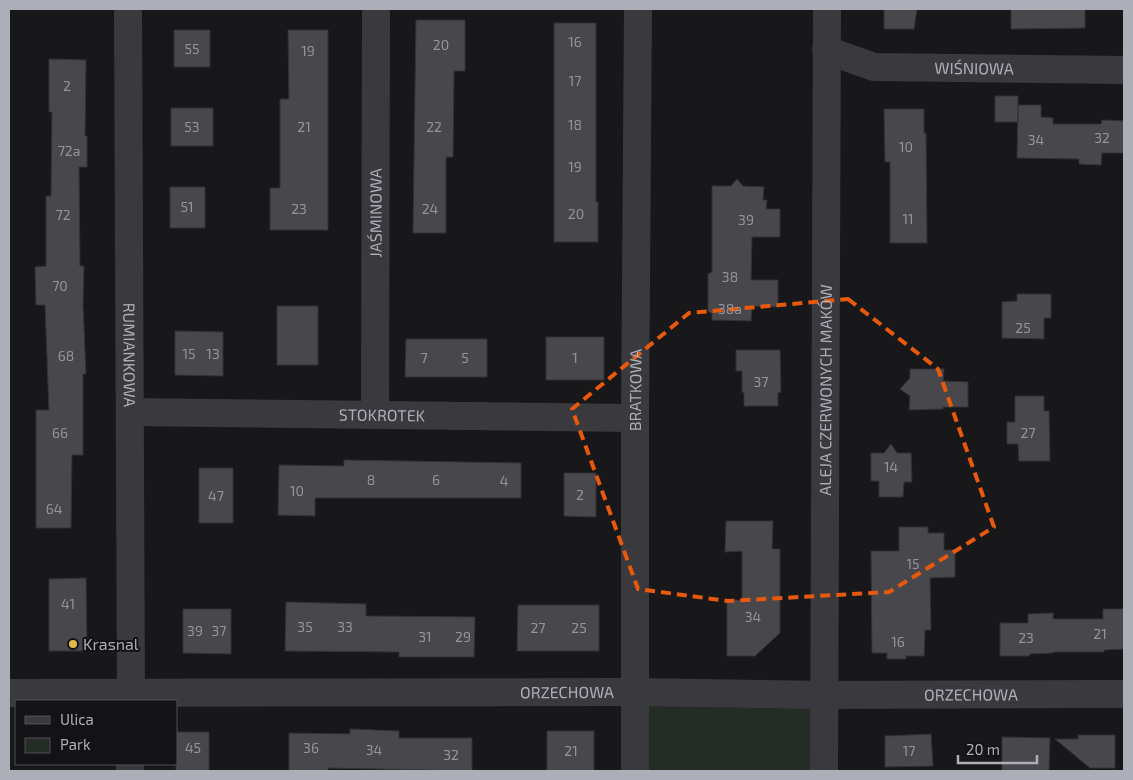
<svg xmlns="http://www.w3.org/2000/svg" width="1133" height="780" font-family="'Exo 2',sans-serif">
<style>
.green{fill:#252c26}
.building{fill:#48484c;stroke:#333236}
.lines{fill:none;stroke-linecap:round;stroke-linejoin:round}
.minor{stroke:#3a3a3e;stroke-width:28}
.marked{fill:none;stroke:#e8590c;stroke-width:4;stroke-dasharray:10 6;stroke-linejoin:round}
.poi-dot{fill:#dfbb4b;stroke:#131315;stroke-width:2}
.labels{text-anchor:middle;stroke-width:4;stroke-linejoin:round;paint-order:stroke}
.number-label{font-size:14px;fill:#93949d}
.street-label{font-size:16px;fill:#acaeb8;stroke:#131315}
.poi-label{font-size:16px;fill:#acaeb8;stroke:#131315;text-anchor:start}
</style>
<rect width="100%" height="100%" fill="#18181a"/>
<path class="green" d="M635,693L824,696L823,771H636Z"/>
<path class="building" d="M884,9H917L914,29H884Z
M1011,9H1085V28L1011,29Z
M416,20H465V71H454L453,157H446V233H413Z
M554,23H596V202H598V242H554Z
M174,30H210V67H174Z
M288,30H328V230H270V188H280V99H289Z
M49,59L86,60L85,136H87V167H79L80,266H84L83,305L86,374H83V455H72L71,528H36V410H49L45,305H36L35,267L46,266V196H51L52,112H49Z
M995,96H1018V122H995Z
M1018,105H1041V117L1053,118V124H1101L1102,120L1124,121V153H1102L1101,165L1079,164V159L1017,158Z
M171,108H213V146H171Z
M884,109H924V133H926L927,243H890V162H885Z
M737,179L743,186L764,187L763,200H767L766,209H780V237H752L751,280H778V307L752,306L751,321L712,320V314L708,311V274L712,272V186H731Z
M170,187H205V228H170Z
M1017,294H1051V318H1044V339L1002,338V302L1017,301Z
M277,306H318V365H277Z
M175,331L223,332V376L175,375Z
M546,337H604V380H546Z
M406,339H487V377H405Z
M736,350H780L781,392L778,393V406H744V393L742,392V371H736Z
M910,369H944L943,381L968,382V407H943V409L909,410L910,396L900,389L910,378Z
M1015,396H1044V411H1049L1050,461H1019L1018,444H1007V422H1015Z
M891,444L897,453H911L912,482H904L903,497H879V481H871V453H884Z
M344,460L521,463V498H315V516L278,515L279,465L344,466Z
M199,468H233V523H199Z
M564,473H596V517L564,516Z
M726,521H773L772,549H780V633L755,656H727V600H742V551L725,552Z
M899,527H928V533H944V550H955V577L930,578L931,630H925L924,656H906V659H887V653H872L871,551H899Z
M86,578L87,651H49V579Z
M286,602L366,604V616L475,617L474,657H399V652L285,651Z
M518,605H599V651H517Z
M183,609H231V654L183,653Z
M1103,609H1124V649L1104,650V652H1053V653L1030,654L1029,656H1000V623H1028V614L1053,613V619H1103Z
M350,729L399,731V738H472V771L328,768V771H289V733L350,734Z
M547,731H594V771H547Z
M176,732H209V771H176Z
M931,734L933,766L885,767V736Z
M1078,735H1115V768H1090L1055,739H1078Z
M1002,737L1050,738L1049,771H1002Z"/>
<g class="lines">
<g class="minor">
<path id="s1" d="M128,9L131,701"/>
<path id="s2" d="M826,50L874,67L1124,70"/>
<path id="s3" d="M130,412L635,418"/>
<path id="s4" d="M375,415L376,9"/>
<path id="s5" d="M9,693L635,692L825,695L1124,694"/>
<path d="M130,771V764"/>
<path id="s6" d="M635,771V418L638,9"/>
<path id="s7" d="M824,771L827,9"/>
</g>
</g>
<path class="marked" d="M848,299L938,369L994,527L889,592L728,601L638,589L572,409L689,313Z"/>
<circle class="poi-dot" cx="73" cy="644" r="5"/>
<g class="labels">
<g class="number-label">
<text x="575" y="47">16</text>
<text x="441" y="50">20</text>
<text x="192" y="54">55</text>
<text x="308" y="56">19</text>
<text x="575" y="86">17</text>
<text x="67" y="91">2</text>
<text x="575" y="130">18</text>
<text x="192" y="132">53</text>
<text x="304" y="132">21</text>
<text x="434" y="132">22</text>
<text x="1102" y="143">32</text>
<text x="1036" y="145">34</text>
<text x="906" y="152">10</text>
<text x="69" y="156">72a</text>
<text x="575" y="172">19</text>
<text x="187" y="212">51</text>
<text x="299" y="214">23</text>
<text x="430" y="214">24</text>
<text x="576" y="219">20</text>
<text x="63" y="220">72</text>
<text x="908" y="224">11</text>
<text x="746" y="225">39</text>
<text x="730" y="282">38</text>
<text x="60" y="291">70</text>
<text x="730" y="314">38a</text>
<text x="1023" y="333">25</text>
<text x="189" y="359">15</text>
<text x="213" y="359">13</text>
<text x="66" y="361">68</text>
<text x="424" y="363">7</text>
<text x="465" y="363">5</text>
<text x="575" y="363">1</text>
<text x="761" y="387">37</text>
<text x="60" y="438">66</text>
<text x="1028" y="438">27</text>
<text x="891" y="472">14</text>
<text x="371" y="485">8</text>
<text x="436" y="485">6</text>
<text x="504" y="486">4</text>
<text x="297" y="496">10</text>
<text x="580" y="500">2</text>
<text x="216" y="501">47</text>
<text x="54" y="514">64</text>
<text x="913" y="569">15</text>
<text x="68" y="609">41</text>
<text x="753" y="622">34</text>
<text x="305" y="632">35</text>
<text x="345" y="632">33</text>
<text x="538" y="633">27</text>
<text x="579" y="633">25</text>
<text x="195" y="636">39</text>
<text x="219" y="636">37</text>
<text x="1100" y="639">21</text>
<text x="425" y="642">31</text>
<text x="463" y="642">29</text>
<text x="1026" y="643">23</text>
<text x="898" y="647">16</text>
<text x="193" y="753">45</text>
<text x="311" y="753">36</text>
<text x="374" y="755">34</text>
<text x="571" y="756">21</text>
<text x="909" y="756">17</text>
<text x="451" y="760">32</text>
</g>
<g class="street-label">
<text dy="6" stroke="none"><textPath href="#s2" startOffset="151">WIŚNIOWA</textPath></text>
<text dy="6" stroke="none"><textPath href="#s4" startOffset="202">JAŚMINOWA</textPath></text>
<text dy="6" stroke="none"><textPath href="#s1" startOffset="346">RUMIANKOWA</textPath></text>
<text dy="6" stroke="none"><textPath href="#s6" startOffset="381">BRATKOWA</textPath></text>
<text dy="6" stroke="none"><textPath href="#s7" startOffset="381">ALEJA CZERWONYCH MAKÓW</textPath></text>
<text dy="6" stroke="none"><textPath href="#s3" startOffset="252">STOKROTEK</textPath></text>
<text dy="6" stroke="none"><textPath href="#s5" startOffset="558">ORZECHOWA</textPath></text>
<text dy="6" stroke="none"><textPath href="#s5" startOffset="962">ORZECHOWA</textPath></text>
</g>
<g class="poi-label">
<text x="83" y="650">Krasnal</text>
</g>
</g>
<rect width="1133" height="780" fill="none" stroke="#acaeb8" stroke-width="20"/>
<rect x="15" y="700" width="162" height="65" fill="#131315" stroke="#505156"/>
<rect x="25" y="716" width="25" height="8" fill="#3a3a3e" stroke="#505156"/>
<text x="60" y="725" font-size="15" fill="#acaeb8">Ulica</text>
<rect x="25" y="738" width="25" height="15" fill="#252c26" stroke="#505156"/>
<text x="60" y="750" font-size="15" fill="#acaeb8">Park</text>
<path d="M958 755v8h79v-8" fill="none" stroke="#acaeb8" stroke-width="2.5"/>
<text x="966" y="755" font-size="15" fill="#acaeb8" stroke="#131315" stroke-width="4" paint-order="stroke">20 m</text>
</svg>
